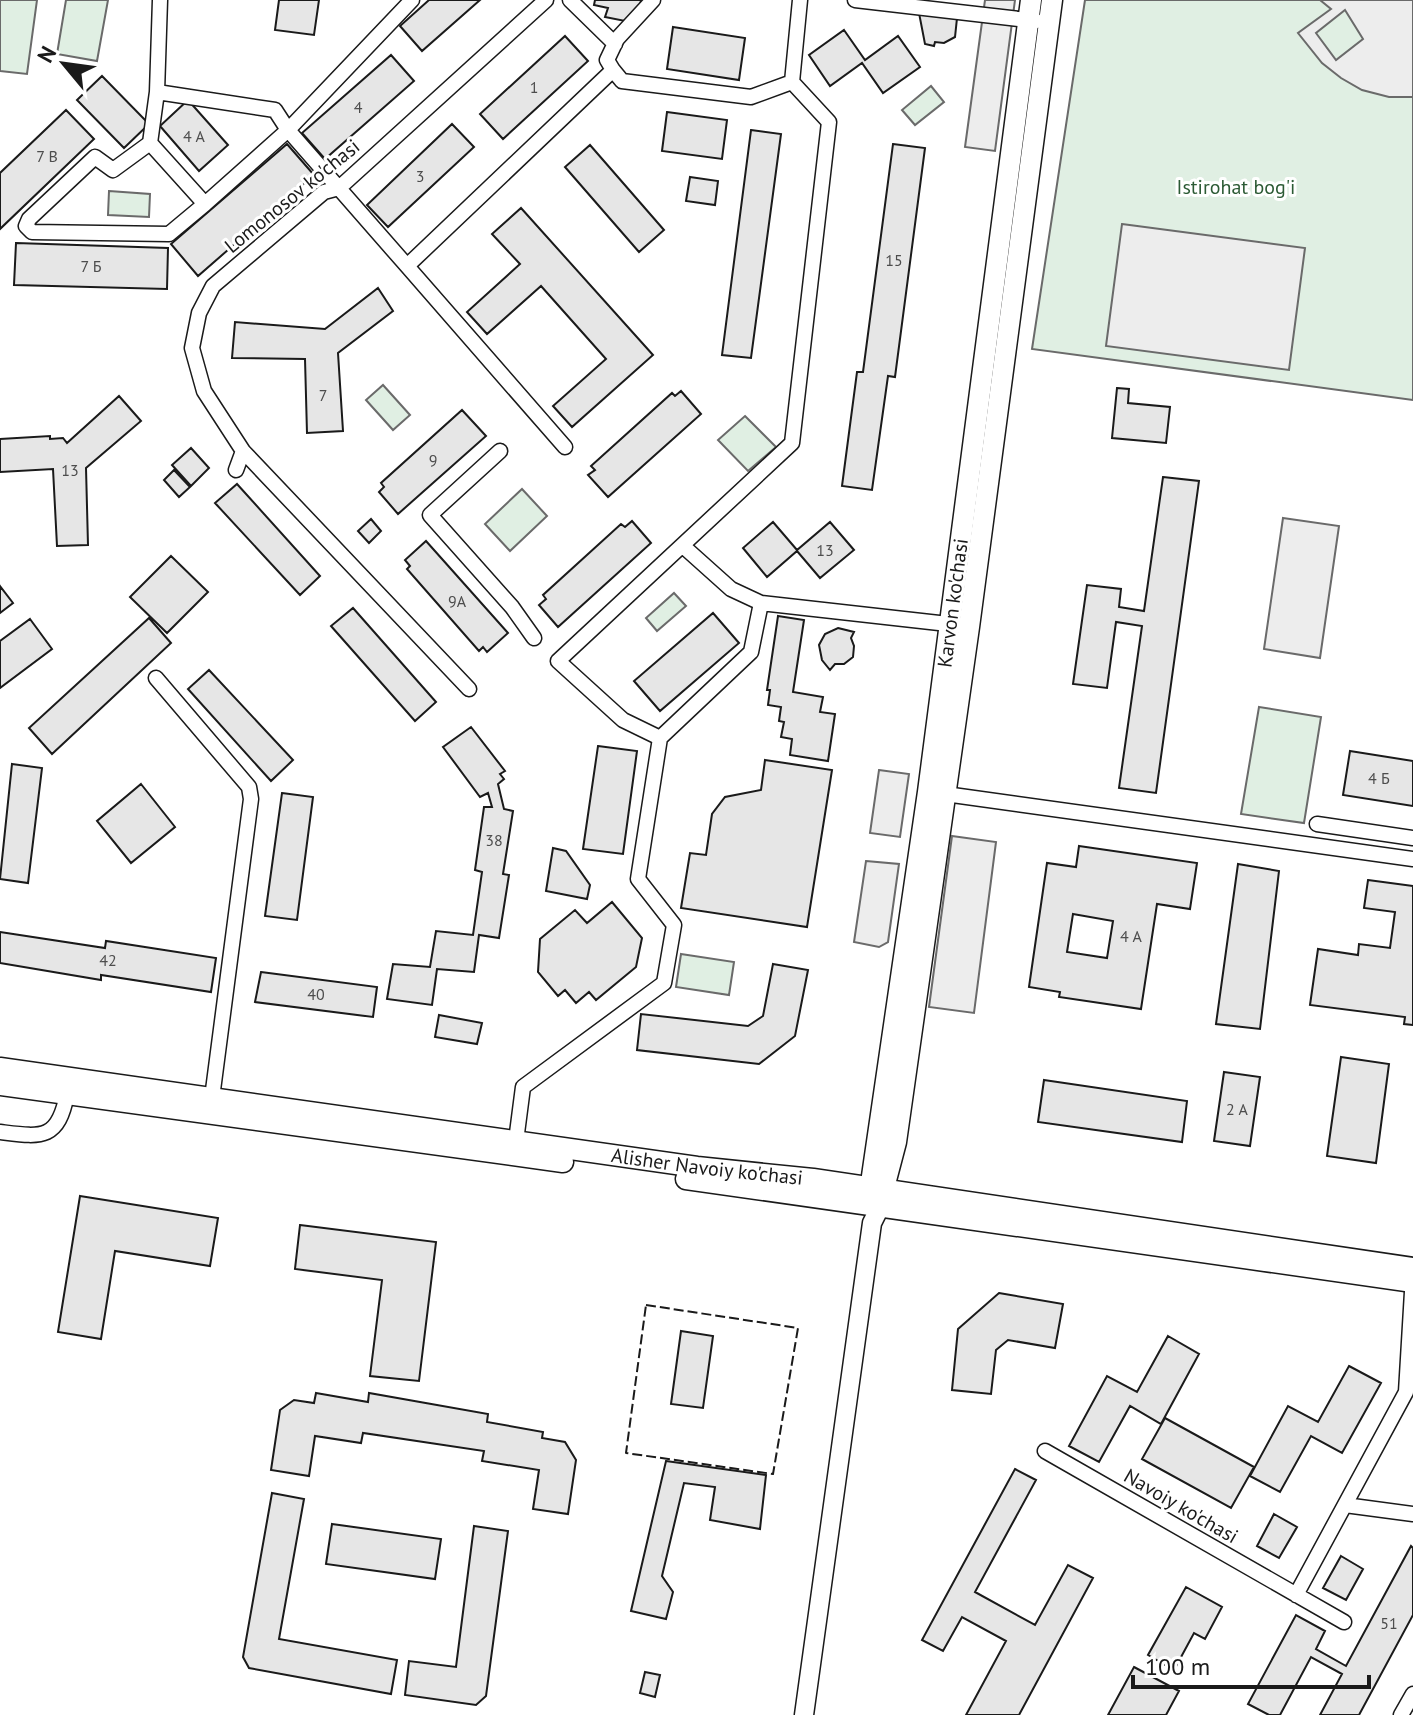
<svg xmlns="http://www.w3.org/2000/svg" width="1413" height="1715" font-family="'PT Sans',sans-serif">
<style>
.green{fill:#e0efe3;stroke:#6a6a6a;stroke-width:2}
.parking{fill:#ededed;stroke:#6a6a6a;stroke-width:2;fill-rule:evenodd}
.building{fill:#e6e6e6;stroke:#1a1a1a;stroke-width:2;fill-rule:evenodd}
.lines{fill:none;stroke-linecap:round;stroke-linejoin:round}
.minor-casing{stroke:#1a1a1a;stroke-width:17}
.tertiary-casing{stroke:#1a1a1a;stroke-width:21}
.secondary-casing{stroke:#1a1a1a;stroke-width:23}
.minor{stroke:#fff;stroke-width:14}
.tertiary{stroke:#fff;stroke-width:18}
.secondary{stroke:#fff;stroke-width:20}
.fence{stroke:#1a1a1a;stroke-width:2;stroke-dasharray:10 4;stroke-linecap:butt}
.labels{text-anchor:middle;stroke-width:6;stroke-linejoin:round;paint-order:stroke}
.number-label{font-size:16px;fill:#4d4d4d}
.park-label{font-size:20px;fill:#2b5a34;stroke:#fff}
.street-label{font-size:20px;fill:#1a1a1a;stroke:#fff}
</style>
<rect width="100%" height="100%" fill="#fff"/>
<path class="green" d="M0,0H37L27,74L0,71Z
M66,0H108L97,61L57,54Z
M1085,0H1413V400L1032,349Z
M931,86L944,102L915,125L902,110Z
M109,191L150,194L149,217L108,215Z
M383,385L410,415L393,430L366,400Z
M745,416L776,447L748,471L718,440Z
M522,489L547,516L510,551L485,524Z
M674,593L686,606L657,631L646,618Z
M1259,707L1321,717L1304,823L1241,814Z
M681,954L734,962L729,995L676,987Z"/>
<path class="parking" d="M985,0H1015L995,151L965,147Z
M1320,0H1413V97H1389L1362,90L1341,78L1322,63L1298,33L1331,9ZM1345,10L1363,39L1336,60L1316,33Z
M1122,224L1305,248L1289,370L1106,346Z
M1283,518L1339,526L1320,658L1264,649Z
M879,770L909,774L900,837L870,833Z
M952,836L996,842L974,1013L929,1007Z
M866,861L899,864L888,942L879,947L854,942Z"/>
<path class="building" d="M279,0H319L314,35L275,30Z
M429,0H480L422,51L400,26Z
M595,0H641L640,7L625,21L605,17L608,8L594,5Z
M919,13L957,18L955,37L944,43L935,42L934,46L925,44Z
M673,27L745,38L739,80L667,69Z
M844,30L865,60L898,36L920,67L883,93L862,63L830,86L809,55Z
M565,36L588,61L503,139L480,114Z
M391,55L414,81L325,159L302,133Z
M102,76L149,124L124,148L77,100Z
M188,100L228,145L199,171L160,126Z
M66,110L94,139L0,229V173Z
M667,112L727,120L722,159L662,151Z
M452,124L474,147L388,227L367,205Z
M751,130L781,134L751,358L722,355Z
M287,144L314,175L198,276L171,244Z
M893,144L925,148L895,377L888,376L872,490L842,486L857,372H863Z
M590,145L664,230L639,252L565,167Z
M690,177L718,181L715,205L686,201Z
M521,208L653,355L572,427L553,406L606,359L541,286L487,334L467,312L520,264L492,234Z
M16,243L168,248L167,289L14,285Z
M378,288L393,311L338,353L343,431L307,433L305,359L232,358L235,322L325,329Z
M1117,388L1129,389L1128,403L1170,407L1166,443L1112,438Z
M681,391L701,414L608,497L588,475L595,470L591,466L672,393L675,396Z
M119,396L141,421L86,468L88,545L57,546L53,469L0,472V439L50,436V439L63,438L67,443Z
M462,410L486,436L398,514L379,492L384,487L381,483Z
M191,448L209,468L191,486L172,465Z
M174,470L190,487L179,497L164,480Z
M1163,477L1199,481L1156,793L1119,788L1142,626L1116,622L1107,688L1073,684L1087,585L1121,589L1119,607L1144,611Z
M237,484L320,576L300,595L215,503Z
M371,519L381,531L369,543L358,531Z
M632,521L651,543L558,627L539,605L546,599L543,595L621,524L625,527Z
M773,522L797,550L830,522L854,550L820,578L797,551L767,577L743,548Z
M426,541L508,633L487,652L483,647L479,651L407,569L410,566L405,560Z
M171,556L208,592L167,633L130,597Z
M0,586L13,603L0,613Z
M353,608L436,702L415,721L331,626Z
M713,613L739,643L660,711L634,681Z
M778,616L804,620L793,692L823,697L820,712L835,714L828,761L790,755L792,739L781,737L784,722L779,721L781,707L768,705L770,690H767Z
M149,618L171,643L52,754L29,728Z
M30,619L52,649L0,688V641Z
M838,628L854,632L851,638L854,646L853,657L844,664H835L830,670L822,660L819,645L825,634Z
M209,670L293,760L271,781L188,689Z
M471,727L505,771L500,774L504,779L498,784L504,809L513,811L503,874L509,875L499,938L479,935L474,972L437,969L432,1005L387,999L393,964L430,967L436,931L473,935L482,872L475,870L484,807H492L488,793L480,797L443,747Z
M598,746L637,751L623,854L583,849Z
M1350,751L1413,761V806L1343,795Z
M765,760L832,770L807,927L681,908L690,853L706,855L712,814L725,797L761,790Z
M12,764L42,768L28,883L0,879Z
M141,784L175,827L131,863L97,821Z
M282,793L313,797L297,920L265,916Z
M1079,846L1197,863L1190,909L1157,904L1141,1009L1059,997L1060,992L1029,987L1047,863L1076,867ZM1073,914L1113,921L1107,958L1067,952Z
M553,848L566,851L590,885L587,899L546,891Z
M1238,864L1279,871L1260,1029L1216,1024Z
M1368,880L1413,886V1025L1404,1024L1405,1017L1310,1005L1318,949L1358,955L1359,944L1390,948L1395,912L1364,908Z
M612,902L642,938L636,967L596,1000L589,992L576,1003L565,990L558,996L538,972L540,939L575,910L587,923Z
M0,932L105,948L106,941L216,958L211,992L101,975V980L0,963Z
M773,964L808,970L795,1036L759,1064L637,1050L641,1014L748,1026L763,1016Z
M261,972L377,987L373,1017L255,1002Z
M439,1015L482,1023L477,1044L435,1037Z
M1341,1057L1389,1064L1376,1163L1327,1156Z
M1224,1072L1260,1077L1250,1146L1214,1141Z
M1044,1080L1187,1101L1182,1142L1038,1122Z
M80,1196L218,1218L210,1266L115,1251L101,1339L58,1332Z
M300,1225L436,1242L419,1381L370,1376L382,1280L295,1269Z
M999,1293L1063,1304L1055,1348L1008,1340L996,1350L991,1394L952,1390L958,1329Z
M681,1331L713,1336L703,1408L671,1404Z
M1168,1336L1199,1354L1161,1424L1130,1406L1099,1462L1069,1446L1107,1376L1137,1392Z
M1349,1366L1381,1383L1342,1453L1311,1436L1280,1492L1250,1476L1288,1406L1318,1422Z
M316,1393L368,1402L369,1393L488,1414L487,1422L543,1432L542,1438L565,1442L576,1460L568,1514L533,1509L539,1470L482,1461L484,1451L363,1433L361,1443L315,1436L309,1476L271,1470L280,1410L294,1400L314,1403Z
M1165,1418L1254,1467L1231,1508L1142,1459Z
M666,1461L766,1475L760,1529L710,1520L715,1487L684,1483L662,1576L673,1592L666,1619L631,1611Z
M1015,1469L1036,1480L975,1592L1035,1625L1068,1565L1093,1578L1019,1715H966L1006,1641L962,1617L943,1651L922,1640Z
M272,1493L304,1499L279,1639L397,1660L391,1694L249,1668L243,1657Z
M1274,1514L1297,1527L1279,1558L1257,1546Z
M332,1524L441,1539L435,1579L326,1564Z
M474,1526L508,1531L486,1696L476,1705L405,1695L409,1661L456,1667Z
M1411,1546L1413,1548V1615L1359,1715H1320L1342,1674L1311,1657L1280,1715H1269L1248,1704L1296,1615L1325,1631L1316,1649L1346,1666Z
M1341,1556L1363,1569L1346,1600L1323,1588Z
M1186,1587L1222,1607L1205,1639L1194,1633L1174,1670L1148,1655Z
M1134,1667L1179,1691L1166,1715H1108Z
M645,1672L660,1675L655,1697L640,1693Z"/>
<g class="lines">
<defs>
<path id="minor" d="M160,0L157,92L275,110L288,130L407,266
M570,0L615,44
M855,0L1036,21
M613,70L622,81L751,97L792,82
M150,143L205,204L169,234L32,232L26,226L29,219L95,157L113,170Z
M150,143L157,92
M205,204L288,130L412,0
M565,447L407,266L613,70L607,60L617,39L653,0
M243,451L469,689
M500,451L430,515L512,607L534,638
M236,470L243,451L204,391L192,348L199,313L213,286L324,192L339,188L546,0
M683,546L731,589L761,603L957,625
M156,678L249,787L251,799L212,1098
M660,738L623,720L558,661L792,443L829,122L792,82L800,0
M938,793L1413,859
M1317,824L1413,838
M0,1132C41,1137 58,1141 67,1094
M516,1141L523,1087L664,983L674,925L638,879L660,738L751,652L761,603
M1045,1451L1344,1622
M1345,1505L1413,1514
M1296,1595L1406,1392L1413,1275
M1401,1715L1413,1694"/>
<path id="tertiary" d="M804,1715L872,1223L880,1207"/>
<g id="secondary">
<path id="s1" d="M0,1068L697,1167L813,1179L1413,1268"/>
<path d="M0,1085L563,1162"/>
<path d="M686,1179L1413,1282"/>
<path id="s2" d="M869,1197L928,792L1031,0"/>
<path d="M880,1203L896,1142L969,627L1052,0"/>
</g>
</defs>
<use href="#minor" class="minor-casing"/>
<use href="#tertiary" class="tertiary-casing"/>
<use href="#secondary" class="secondary-casing"/>
<use href="#minor" class="minor"/>
<use href="#tertiary" class="tertiary"/>
<use href="#secondary" class="secondary"/>
<path class="fence" d="M646,1305L798,1328L773,1474L626,1453Z"/>
</g>
<g class="labels">
<g class="number-label">
<text x="534" y="93">1</text>
<text x="358" y="113">4</text>
<text x="194" y="142">4 А</text>
<text x="47" y="162">7 B</text>
<text x="420" y="182">3</text>
<text x="894" y="266">15</text>
<text x="91" y="272">7 Б</text>
<text x="323" y="401">7</text>
<text x="433" y="466">9</text>
<text x="70" y="476">13</text>
<text x="825" y="556">13</text>
<text x="457" y="607">9А</text>
<text x="1379" y="784">4 Б</text>
<text x="494" y="846">38</text>
<text x="1131" y="942">4 А</text>
<text x="108" y="966">42</text>
<text x="316" y="1000">40</text>
<text x="1237" y="1115">2 А</text>
<text x="1389" y="1629">51</text>
</g>
<g class="park-label">
<text x="1236" y="194">Istirohat bog'i</text>
</g>
<g class="street-label">
<text transform="translate(292 196) rotate(-39)" y="7">Lomonosov ko'chasi</text>
<text dy="7" stroke="none"><textPath href="#s2" startOffset="600">Karvon ko'chasi</textPath></text>
<text dy="7" stroke="none"><textPath href="#s1" startOffset="714">Alisher Navoiy ko'chasi</textPath></text>
<text transform="translate(1181 1506) rotate(30)" y="7">Navoiy ko'chasi</text>
</g>
</g>
<g transform="translate(64 64) rotate(299)" stroke="#ffffff" stroke-width="6" paint-order="stroke">
<path d="M0-6L14 30L0 20L-14 30Z" fill="#1a1a1a"/>
<text y="-12" font-size="22" font-weight="bold" text-anchor="middle" fill="#1a1a1a">N</text>
</g>
<path d="M1133 1675v12h236v-12" fill="none" stroke="#1a1a1a" stroke-width="4"/>
<text x="1145" y="1675" font-size="24" fill="#1a1a1a" stroke="#ffffff" stroke-width="6" paint-order="stroke">100 m</text>
</svg>
